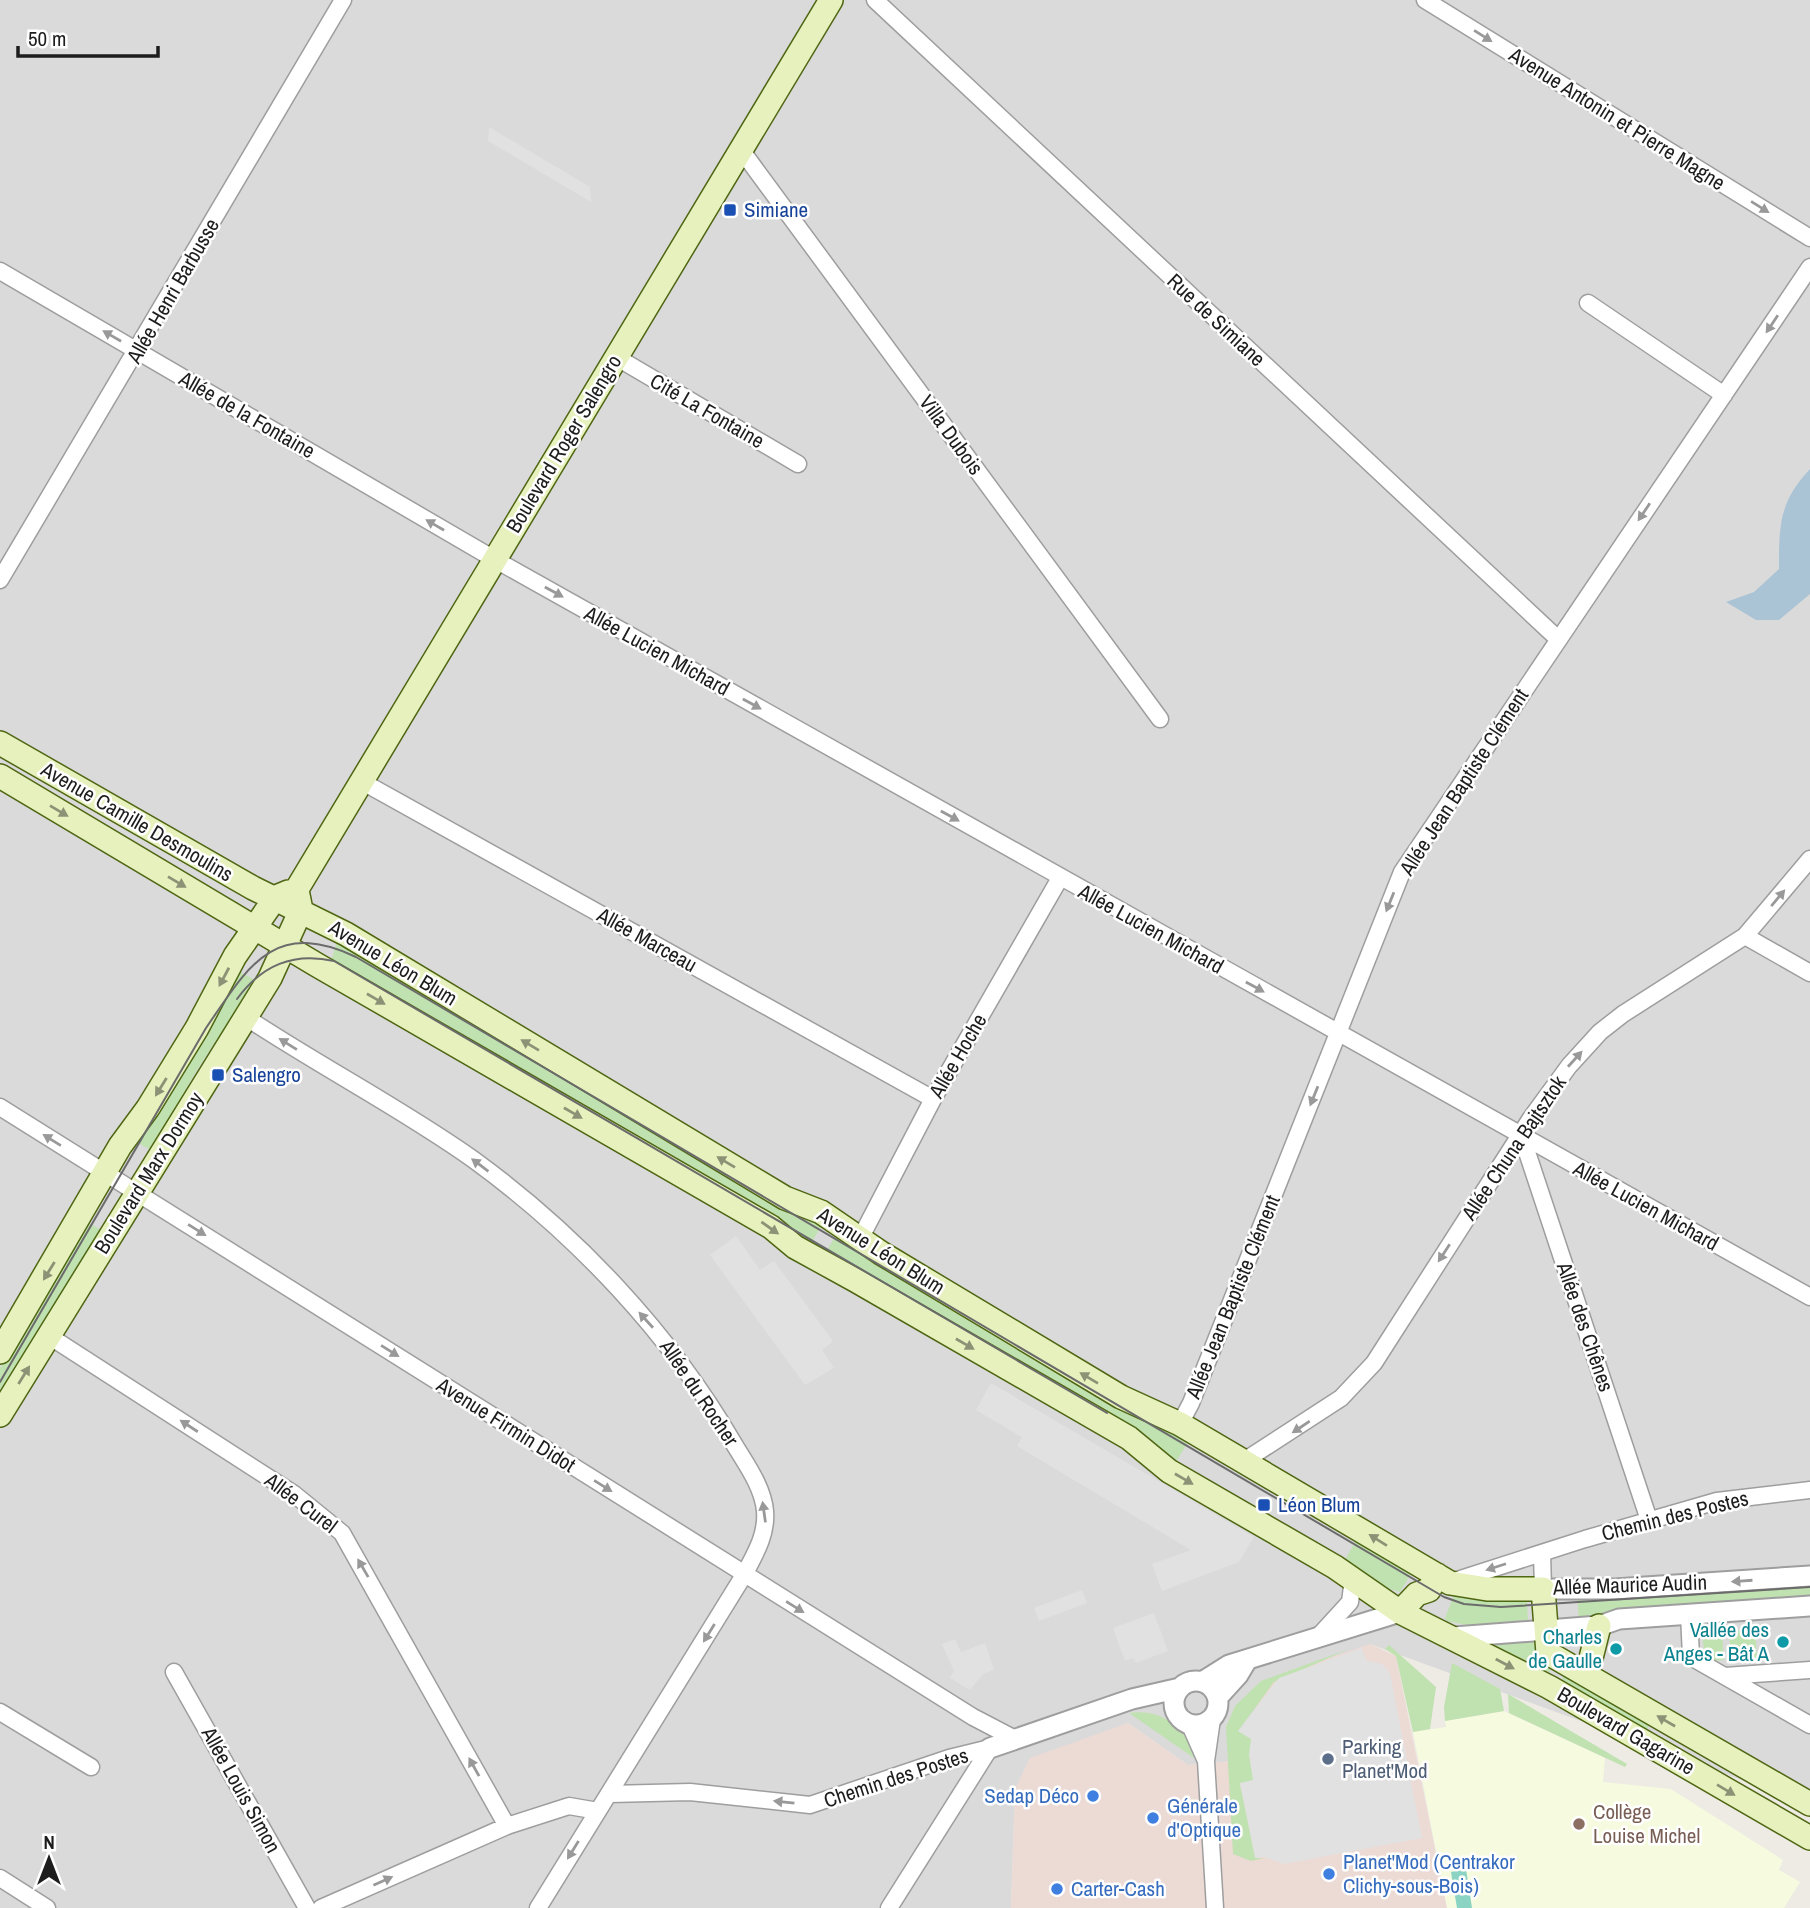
<svg xmlns="http://www.w3.org/2000/svg" width="1810" height="1908" font-family="'Archivo Narrow',sans-serif">
<style>
.residential{fill:#dbdada}
.commercial{fill:#ecdad5}
.education{fill:#f6fbdf}
.grass{fill:#c0e1b0}
.pitch{fill:#8bd3c3}
.parking{fill:#e1e1e1}
.water{fill:#aac4d5}
.lines{fill:none;stroke-linecap:round;stroke-linejoin:round}
.minor-casing{stroke:#9e9e9e;stroke-width:19}
.tertiary-casing{stroke:#9e9e9e;stroke-width:23}
.secondary-casing{stroke:#4f6612;stroke-width:26}
.minor{stroke:#fff;stroke-width:16}
.tertiary{stroke:#fff;stroke-width:19}
.secondary{stroke:#e6f1be;stroke-width:23}
.tram{stroke:#6b6b6b;stroke-width:2}
.oneway{fill:#999}
.oneway2{fill:#8c9276}
.transit-dot{fill:#1a4fb4;stroke:#fff;stroke-width:2.5}
.culture-dot{fill:#0f9aa8;stroke:#fff;stroke-width:2.5}
.service-dot{fill:#5c6f8a;stroke:#fff;stroke-width:2.5}
.shop-dot{fill:#3f7fe0;stroke:#fff;stroke-width:2.5}
.education-dot{fill:#8d6e63;stroke:#fff;stroke-width:2.5}
.labels{text-anchor:middle;stroke-width:5;stroke-linejoin:round;paint-order:stroke}
.street-label{font-size:21px;fill:#1d1d1d;stroke:#fff}
.transit-label{font-size:21px;fill:#164399;stroke:#fff;text-anchor:start}
.culture-label{font-size:21px;fill:#0d838f;stroke:#fff;text-anchor:end}
.service-label{font-size:21px;fill:#4e5e75;stroke:#fff;text-anchor:start}
.shop-label{font-size:21px;fill:#366cbe;stroke:#fff;text-anchor:start}
.education-label{font-size:21px;fill:#785e54;stroke:#fff;text-anchor:start}
</style>
<rect width="100%" height="100%" fill="#edebe4"/>
<path class="residential" d="M0,0H1810V1805L1370,1644L1231,1761L1188,1765L1128,1723L1015,1789L1011,1908H0Z"/>
<path class="commercial" d="M1370,1644L1396,1656L1447,1908H1011L1015,1789L1030,1758L1128,1723L1188,1765L1231,1761L1269,1679Z"/>
<path class="education" d="M1504,1711L1605,1758L1603,1782L1671,1789L1783,1860L1779,1870L1800,1882L1784,1908H1447L1413,1732L1446,1727L1445,1721Z"/>
<path class="grass" d="M338,938L823,1223L809,1247L330,964Z
M235,969L259,982C219,1034 179,1090 157,1153L132,1140Z
M83,1220L107,1233L0,1402V1368L69,1251Z
M838,1232L1192,1436L1174,1465L824,1255Z
M1368,1539L1412,1572L1400,1592L1377,1585L1342,1565L1355,1542L1363,1546Z
M1810,1582V1601L1579,1621L1577,1593Z
M1454,1595L1511,1598L1512,1602H1527L1528,1620L1513,1621V1626H1471L1447,1621L1445,1618Z
M1755,1629L1757,1658L1731,1659L1729,1631Z
M1722,1632L1724,1660L1714,1661L1704,1650L1702,1633Z
M1536,1639V1656L1553,1666L1547,1676L1483,1644Z
M1389,1645L1436,1687L1430,1729L1413,1732L1396,1656L1385,1649Z
M1349,1649L1274,1682L1239,1730L1251,1739L1253,1780L1240,1784L1256,1858H1264L1251,1861L1233,1854L1226,1727L1235,1706L1261,1681Z
M1452,1663L1500,1689L1504,1711L1445,1721L1444,1707Z
M1565,1673L1650,1723L1646,1731L1560,1683Z
M1508,1694L1627,1764L1625,1767L1509,1713Z
M1129,1713C1160,1708 1188,1727 1194,1758Z"/>
<path class="pitch" d="M1466,1869L1472,1908H1457L1451,1872Z"/>
<path class="parking" d="M489,127L590,187L591,202L488,141Z
M736,1236L760,1270L774,1261L833,1341L822,1350L834,1368L805,1385L710,1255Z
M991,1383L1254,1537L1239,1562L1162,1591L1152,1564L1191,1550L1017,1446L1022,1437L976,1410Z
M1082,1590L1087,1603L1039,1621L1034,1608Z
M1154,1613L1168,1651L1136,1663L1133,1658L1125,1661L1113,1628Z
M955,1639L961,1652L985,1643L994,1670L983,1674L970,1690L950,1678L954,1671L942,1644Z
M1362,1648L1366,1660L1382,1664L1390,1673L1422,1838L1284,1864L1264,1857L1255,1858L1240,1783L1253,1780L1249,1755L1251,1739L1238,1731L1279,1678Z"/>
<path class="water" d="M1810,469V594L1779,620H1756L1726,602L1754,592L1779,569C1779,525 1779,502 1810,469Z"/>
<g class="lines">
<defs>
<path id="minor" d="M875,0L1558,639
M1425,0L1810,238
M742,151L1160,719
M0,271L494,559L1810,1297
M1588,303L1724,395
M616,357L798,464
M0,580L343,0
M361,781L933,1099
M1745,936L1810,973
M244,1016C319,1066 401,1108 474,1160C577,1235 670,1334 734,1444C746,1464 763,1487 765,1511C767,1535 755,1554 744,1575L538,1908
M0,1107L973,1717L1015,1739
M1521,1134L1649,1520
M861,1237L933,1099L1060,878
M49,1336L294,1494L342,1533L507,1826
M1180,1424L1191,1403L1402,872L1810,267
M1244,1461L1341,1398L1374,1363L1531,1118L1569,1066L1600,1032L1623,1014L1745,936L1810,859
M1542,1553L1543,1589
M1454,1581L1585,1539L1717,1501L1810,1490
M1689,1614L1691,1657L1810,1725
M1318,1637L1350,1602L1353,1579
M174,1672L307,1908
M1725,1676L1810,1670
M0,1712L91,1767
M1212,1719L1206,1761L1215,1908
M1190,1725L1206,1761
M610,1794L690,1792L810,1805L949,1758L990,1748
M0,1878L47,1908
M321,1908L507,1826L569,1806L598,1811
M889,1908L990,1748"/>
<path id="tertiary" d="M1543,1589H1615L1810,1576
M1454,1637L1599,1626L1619,1619L1810,1606
M1174 1703a22 22 0 1 1 44 0a22 22 0 1 1-44 0Z
M1202,1682L1229,1665L1400,1612
M1218,1697L1238,1675L1247,1660
M990,1748L1132,1699L1180,1688"/>
<path id="secondary" d="M0,743L253,888L346,934L785,1198L821,1212L881,1253L1121,1397L1180,1424L1450,1583L1487,1589H1543L1548,1653L1810,1804
M0,776L317,965L771,1227L795,1247L855,1280L1129,1438L1169,1471L1335,1567L1400,1612L1549,1687L1810,1838
M297,889L831,0
M0,1352L120,1146L148,1108L197,1028L235,956L276,897L288,892
M0,1415L270,978L301,910L298,895
M1400,1612L1417,1594L1429,1590L1437,1575
M1587,1674L1599,1626"/>
</defs>
<use href="#minor" class="minor-casing"/>
<use href="#tertiary" class="tertiary-casing"/>
<use href="#secondary" class="secondary-casing"/>
<use href="#minor" class="minor"/>
<use href="#tertiary" class="tertiary"/>
<use href="#secondary" class="secondary"/>
<path class="tram" d="M237,999C262,965 293,952 334,961L1107,1413
M0,1382L206,1028C248,967 273,918 356,957L1444,1597L1464,1604L1501,1607L1810,1587"/>
</g>
<defs><path id="oneway-solid" d="M-6-.8H1V-3.2L6.5 0L1 3.2V.8H-6Z" transform="scale(1.75)"/></defs>
<g class="oneway">
<use href="#oneway-solid" transform="translate(1483 36) rotate(32)"/>
<use href="#oneway-solid" transform="translate(1760 207) rotate(32)"/>
<use href="#oneway-solid" transform="translate(1772 324) rotate(124)"/>
<use href="#oneway-solid" transform="translate(112 336) rotate(-150)"/>
<use href="#oneway-solid" transform="translate(1644 512) rotate(124)"/>
<use href="#oneway-solid" transform="translate(435 525) rotate(-150)"/>
<use href="#oneway-solid" transform="translate(554 592) rotate(29)"/>
<use href="#oneway-solid" transform="translate(752 704) rotate(29)"/>
<use href="#oneway-solid" transform="translate(950 816) rotate(29)"/>
<use href="#oneway-solid" transform="translate(1778 898) rotate(-50)"/>
<use href="#oneway-solid" transform="translate(1390 902) rotate(112)"/>
<use href="#oneway-solid" transform="translate(1255 987) rotate(29)"/>
<use href="#oneway-solid" transform="translate(288 1044) rotate(-148)"/>
<use href="#oneway-solid" transform="translate(1575 1059) rotate(-48)"/>
<use href="#oneway-solid" transform="translate(1314 1096) rotate(112)"/>
<use href="#oneway-solid" transform="translate(52 1140) rotate(-148)"/>
<use href="#oneway-solid" transform="translate(480 1165) rotate(-143)"/>
<use href="#oneway-solid" transform="translate(197 1230) rotate(32)"/>
<use href="#oneway-solid" transform="translate(1444 1253) rotate(123)"/>
<use href="#oneway-solid" transform="translate(646 1320) rotate(-132)"/>
<use href="#oneway-solid" transform="translate(390 1351) rotate(32)"/>
<use href="#oneway-solid" transform="translate(189 1426) rotate(-147)"/>
<use href="#oneway-solid" transform="translate(1301 1427) rotate(146)"/>
<use href="#oneway-solid" transform="translate(603 1486) rotate(32)"/>
<use href="#oneway-solid" transform="translate(764 1512) rotate(-98)"/>
<use href="#oneway-solid" transform="translate(1496 1567) rotate(162)"/>
<use href="#oneway-solid" transform="translate(363 1568) rotate(-120)"/>
<use href="#oneway-solid" transform="translate(1742 1581) rotate(176)"/>
<use href="#oneway-solid" transform="translate(795 1607) rotate(32)"/>
<use href="#oneway-solid" transform="translate(709 1633) rotate(122)"/>
<use href="#oneway-solid" transform="translate(474 1767) rotate(-119)"/>
<use href="#oneway-solid" transform="translate(784 1802) rotate(-174)"/>
<use href="#oneway-solid" transform="translate(573 1850) rotate(122)"/>
<use href="#oneway-solid" transform="translate(383 1881) rotate(-24)"/>
</g>
<g class="oneway2">
<use href="#oneway-solid" transform="translate(59 811) rotate(31)"/>
<use href="#oneway-solid" transform="translate(177 882) rotate(31)"/>
<use href="#oneway-solid" transform="translate(224 977) rotate(118)"/>
<use href="#oneway-solid" transform="translate(376 999) rotate(30)"/>
<use href="#oneway-solid" transform="translate(530 1045) rotate(-149)"/>
<use href="#oneway-solid" transform="translate(161 1087) rotate(122)"/>
<use href="#oneway-solid" transform="translate(573 1113) rotate(30)"/>
<use href="#oneway-solid" transform="translate(726 1162) rotate(-149)"/>
<use href="#oneway-solid" transform="translate(770 1228) rotate(35)"/>
<use href="#oneway-solid" transform="translate(49 1271) rotate(122)"/>
<use href="#oneway-solid" transform="translate(965 1344) rotate(30)"/>
<use href="#oneway-solid" transform="translate(24 1375) rotate(-58)"/>
<use href="#oneway-solid" transform="translate(1089 1378) rotate(-149)"/>
<use href="#oneway-solid" transform="translate(1184 1479) rotate(30)"/>
<use href="#oneway-solid" transform="translate(1378 1540) rotate(-148)"/>
<use href="#oneway-solid" transform="translate(1505 1664) rotate(28)"/>
<use href="#oneway-solid" transform="translate(1666 1721) rotate(-150)"/>
<use href="#oneway-solid" transform="translate(1726 1790) rotate(31)"/>
</g>
<g class="transit-dot">
<rect x="723" y="203" width="14" height="14" rx="3.5"/>
<rect x="211" y="1068" width="14" height="14" rx="3.5"/>
<rect x="1257" y="1498" width="14" height="14" rx="3.5"/>
</g>
<g class="culture-dot">
<circle cx="1783" cy="1642" r="7"/>
<circle cx="1616" cy="1649" r="7"/>
</g>
<circle class="service-dot" cx="1328" cy="1759" r="7"/>
<g class="shop-dot">
<circle cx="1093" cy="1796" r="7"/>
<circle cx="1153" cy="1818" r="7"/>
<circle cx="1329" cy="1874" r="7"/>
<circle cx="1057" cy="1889" r="7"/>
</g>
<circle class="education-dot" cx="1579" cy="1824" r="7"/>
<g class="labels">
<g class="street-label">
<text transform="translate(1617 119) rotate(32)" y="7">Avenue Antonin et Pierre Magne</text>
<text transform="translate(173 291) rotate(-60)" y="7">Allée Henri Barbusse</text>
<text transform="translate(1216 320) rotate(43)" y="7">Rue de Simiane</text>
<text transform="translate(707 411) rotate(30)" y="7">Cité La Fontaine</text>
<text transform="translate(247 415) rotate(30)" y="7">Allée de la Fontaine</text>
<text transform="translate(951 435) rotate(54)" y="7">Villa Dubois</text>
<text transform="translate(564 444) rotate(-59)" y="7">Boulevard Roger Salengro</text>
<text transform="translate(657 651) rotate(29)" y="7">Allée Lucien Michard</text>
<text transform="translate(1464 782) rotate(-57)" y="7">Allée Jean Baptiste Clément</text>
<text transform="translate(137 822) rotate(30)" y="7">Avenue Camille Desmoulins</text>
<text transform="translate(1151 929) rotate(29)" y="7">Allée Lucien Michard</text>
<text transform="translate(647 940) rotate(29)" y="7">Allée Marceau</text>
<text transform="translate(393 963) rotate(31)" y="7">Avenue Léon Blum</text>
<text transform="translate(958 1056) rotate(-60)" y="7">Allée Hoche</text>
<text transform="translate(1514 1148) rotate(-56)" y="7">Allée Chuna Bajtsztok</text>
<text transform="translate(149 1173) rotate(-58)" y="7">Boulevard Marx Dormoy</text>
<text transform="translate(1646 1206) rotate(29)" y="7">Allée Lucien Michard</text>
<text transform="translate(881 1251) rotate(32)" y="7">Avenue Léon Blum</text>
<text transform="translate(1233 1297) rotate(-68)" y="7">Allée Jean Baptiste Clément</text>
<text transform="translate(1585 1327) rotate(71)" y="7">Allée des Chênes</text>
<text transform="translate(699 1393) rotate(56)" y="7">Allée du Rocher</text>
<text transform="translate(506 1425) rotate(32)" y="7">Avenue Firmin Didot</text>
<text transform="translate(301 1503) rotate(37)" y="7">Allée Curel</text>
<text transform="translate(1675 1516) rotate(-14)" y="7">Chemin des Postes</text>
<text transform="translate(1630 1585) rotate(-2)" y="7">Allée Maurice Audin</text>
<text transform="translate(1626 1731) rotate(30)" y="7">Boulevard Gagarine</text>
<text transform="translate(896 1778) rotate(-18)" y="7">Chemin des Postes</text>
<text transform="translate(241 1790) rotate(61)" y="7">Allée Louis Simon</text>
</g>
<g class="transit-label">
<text x="744" y="217">Simiane</text>
<text x="232" y="1082">Salengro</text>
<text x="1278" y="1512">Léon Blum</text>
</g>
<g class="culture-label">
<text x="1769" y="1637">Vallée des<tspan x="1769" dy="24">Anges - Bât A</tspan></text>
<text x="1602" y="1644">Charles<tspan x="1602" dy="24">de Gaulle</tspan></text>
</g>
<g class="service-label">
<text x="1342" y="1754">Parking<tspan x="1342" dy="24">Planet'Mod</tspan></text>
</g>
<g class="shop-label">
<text x="1079" y="1803" text-anchor="end">Sedap Déco</text>
<text x="1167" y="1813">Générale<tspan x="1167" dy="24">d'Optique</tspan></text>
<text x="1343" y="1869">Planet'Mod (Centrakor<tspan x="1343" dy="24">Clichy-sous-Bois)</tspan></text>
<text x="1071" y="1896">Carter-Cash</text>
</g>
<g class="education-label">
<text x="1593" y="1819">Collège<tspan x="1593" dy="24">Louise Michel</tspan></text>
</g>
</g>
<g transform="translate(49 1859)" stroke="#ffffff" stroke-width="5" paint-order="stroke">
<path d="M0-5L12 26L0 18L-12 26Z" fill="#1d1d1d"/>
<text y="-10" font-size="19" font-weight="bold" text-anchor="middle" fill="#1d1d1d">N</text>
</g>
<path d="M18 46v10h140v-10" fill="none" stroke="#1d1d1d" stroke-width="3.5"/>
<text x="28" y="46" font-size="21" fill="#1d1d1d" stroke="#ffffff" stroke-width="5" paint-order="stroke">50 m</text>
</svg>
